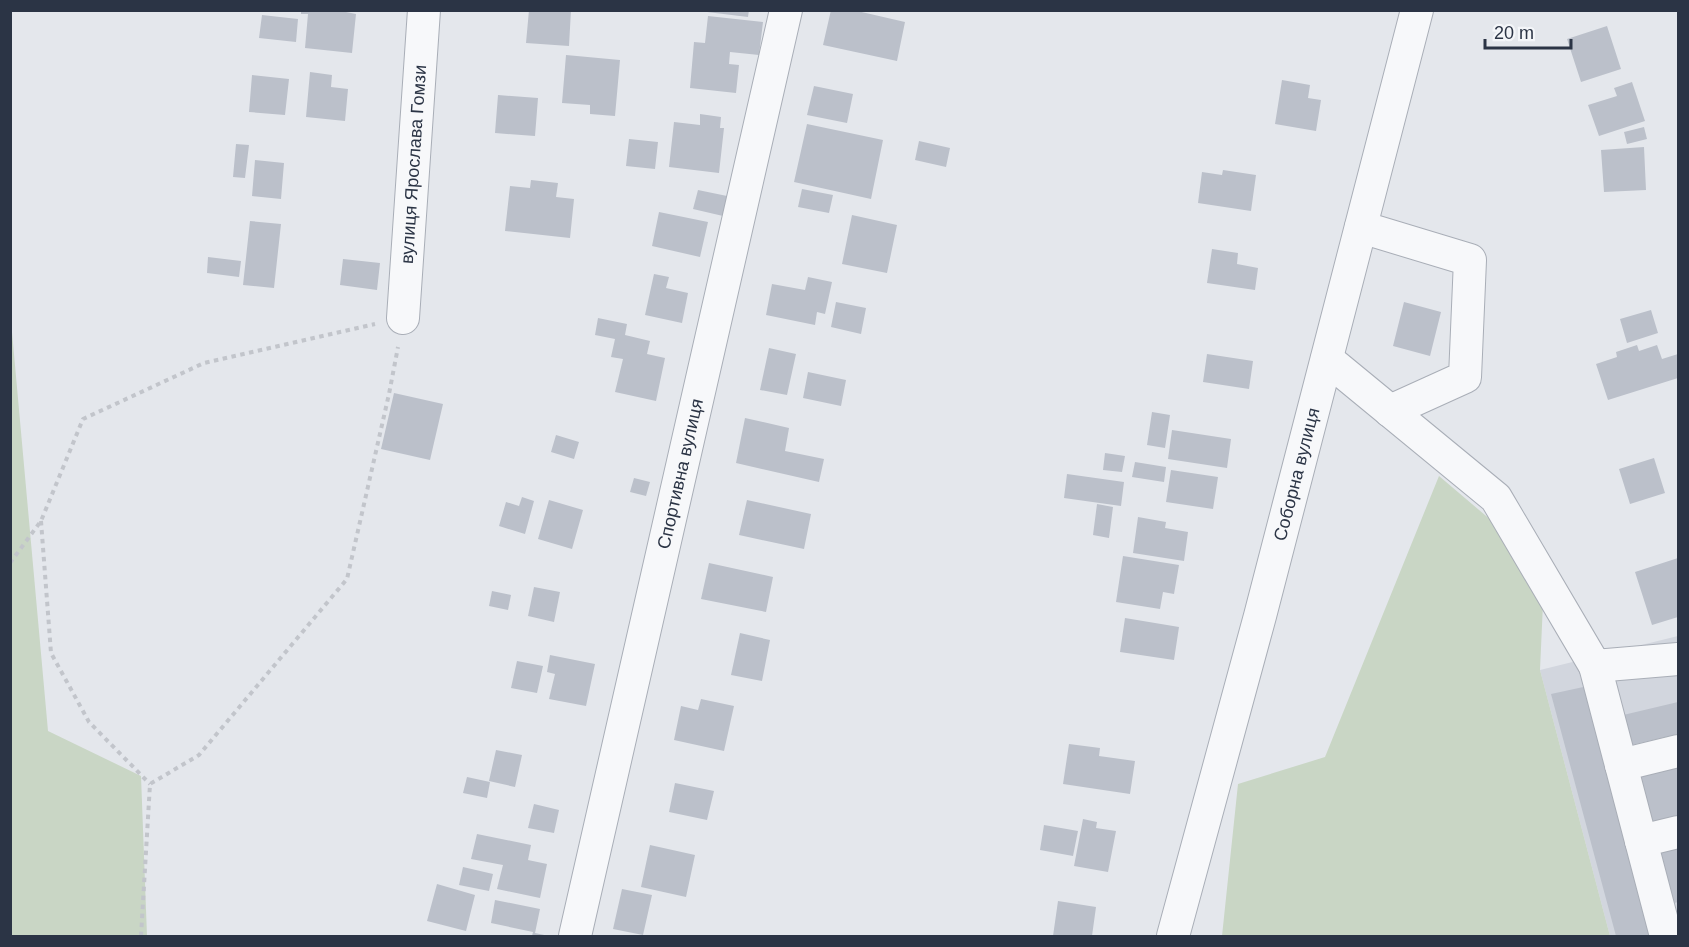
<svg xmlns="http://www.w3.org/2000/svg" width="1689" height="947" font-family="Helvetica,sans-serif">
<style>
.built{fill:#d2d6de}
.green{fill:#c9d6c5}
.building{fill:#bbc0ca}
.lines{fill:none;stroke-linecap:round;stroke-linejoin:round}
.minor-casing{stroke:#a9aeb7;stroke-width:34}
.path{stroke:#c2c5cb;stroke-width:4;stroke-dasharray:4.5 4.5;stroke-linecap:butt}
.minor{stroke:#f7f8fa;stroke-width:32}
.labels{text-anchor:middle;stroke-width:6;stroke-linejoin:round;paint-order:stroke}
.street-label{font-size:18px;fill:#2b3445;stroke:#f4f6f9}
</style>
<rect width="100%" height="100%" fill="#e4e7ec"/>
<path class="built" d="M1678,636V936H1610L1540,670Z"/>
<path class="green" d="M11,321L48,731L141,776L147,936H11Z
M1439,476L1492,521L1543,603L1540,670L1610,936H1222L1238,784L1325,757Z"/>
<path class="building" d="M301,10H336L356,14L352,53L305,48L308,14H301Z
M529,10H571L569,46L526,43Z
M707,10H749L748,17L707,12Z
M831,10H853L905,22L897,61L823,45Z
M262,15L298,19L296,42L259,38Z
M708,16L763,22L759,55L730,52L729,64L739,65L736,93L690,88L694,42L705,43Z
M1607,26L1621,69L1581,82L1567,39Z
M566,55L620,60L615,116L590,114V105L562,103Z
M310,72L332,75L331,87L348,89L345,121L306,117Z
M252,75L289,79L285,115L249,112Z
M1282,80L1310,85L1308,98L1321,100L1316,131L1275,124Z
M1632,82L1645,121L1599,136L1588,105L1617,96L1614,88Z
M814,86L853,94L847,123L807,115Z
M498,95L538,98L535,136L495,133Z
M700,114L721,117L720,128H724L719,173L669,167L674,122L700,125Z
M807,124L883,140L871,199L794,182Z
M1644,127L1647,139L1627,144L1624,132Z
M629,139L658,142L655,169L626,166Z
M919,141L950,148L946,167L915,160Z
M236,144L249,145L245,178L233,177Z
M1644,147L1646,190L1604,192L1601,150Z
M255,160L284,163L281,199L252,196Z
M1223,170L1256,175L1251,211L1198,203L1202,172L1222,175Z
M531,180L558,183L556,197L574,199L570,238L505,231L510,186L530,188Z
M802,189L833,195L829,213L798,207Z
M698,190L727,196L723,216L693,209Z
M659,212L708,222L700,257L652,246Z
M852,215L897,225L887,273L842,264Z
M250,221L281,224L274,288L243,285Z
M1212,249L1238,253L1237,264L1258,268L1255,290L1207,283Z
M208,257L241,261L239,277L207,273Z
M343,259L380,263L377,290L340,285Z
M654,274L669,277L666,288L688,293L682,323L645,315Z
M808,277L832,282L825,314L817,312L815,325L766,315L772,284L805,290Z
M836,302L866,308L861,334L831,327Z
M1404,302L1441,312L1430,356L1393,346Z
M1651,310L1658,333L1627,343L1620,319Z
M598,318L627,324L625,335L650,341L647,354L665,358L656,401L615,392L623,359L611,357L615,339L595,335Z
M1637,345L1639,351L1657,345L1662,359L1678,354V378L1608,400L1596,364L1617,357L1616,352Z
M769,348L796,354L787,395L760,390Z
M1207,354L1253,361L1249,389L1203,382Z
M808,372L846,380L841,406L803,398Z
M394,393L443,404L430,460L381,449Z
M1152,412L1170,415L1165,448L1147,445Z
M745,418L789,428L785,451L824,459L819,482L736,463Z
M1172,430L1231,439L1227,468L1168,459Z
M556,435L579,442L574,459L551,452Z
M1105,453L1125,456L1122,472L1103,470Z
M1654,458L1665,493L1630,504L1619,469Z
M1135,462L1166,467L1164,482L1132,477Z
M1171,470L1218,477L1213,509L1166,502Z
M1067,474L1124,482L1121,506L1064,498Z
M634,478L650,482L646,496L630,492Z
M522,497L534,501L525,534L499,526L506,502L519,506Z
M549,500L583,510L572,549L538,539Z
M747,500L811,514L804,549L739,535Z
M1097,504L1113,507L1109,538L1093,535Z
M1138,517L1166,522L1165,528L1188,532L1184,561L1133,553Z
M1123,556L1179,565L1174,594L1163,592L1160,609L1116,602Z
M1678,558V617L1652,625L1635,572Z
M709,563L773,577L766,612L701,599Z
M534,587L560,592L554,622L528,616Z
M492,591L511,595L508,610L489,606Z
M1125,618L1179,627L1174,660L1120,652Z
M740,633L770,640L762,681L731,675Z
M550,655L595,664L586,706L549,699L555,674L547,672Z
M517,661L543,666L537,693L511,688Z
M1588,686L1652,936H1616L1551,694Z
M701,699L734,706L724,751L674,740L681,706L698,710Z
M1678,702V734L1627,746L1619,716Z
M1069,744L1100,748L1099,756L1135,761L1130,794L1063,784Z
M496,750L522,755L515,787L489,781Z
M1678,761V816L1647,823L1633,772Z
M467,777L490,782L487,798L463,793Z
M675,783L714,791L707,820L669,812Z
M534,804L559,810L554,833L528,828Z
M1083,819L1097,822L1096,828L1116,831L1108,872L1074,866Z
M1044,825L1078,831L1073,856L1040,850Z
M477,834L531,845L528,860L547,864L540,898L497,889L503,865L471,859Z
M1678,841V902L1671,904L1657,846Z
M650,845L695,855L686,897L641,887Z
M463,867L493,874L489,891L459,885Z
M437,884L475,895L466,931L427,921Z
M622,889L652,895L643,935L613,929Z
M495,900L540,909L535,933L549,936H532L533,932L491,923Z
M1058,901L1096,907L1092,936H1053Z"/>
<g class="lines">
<defs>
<g id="minor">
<path d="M1361,227L1470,260L1465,377L1390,411"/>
<path id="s1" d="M403,318L424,10"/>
<path d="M1327,359L1496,498L1595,666L1678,659"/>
<path d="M1595,666L1666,936"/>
<path d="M1621,765L1678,751"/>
<path d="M1641,841L1678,832"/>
<path id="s2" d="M575,936L786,10"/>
<path id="s3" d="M1173,936L1260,616L1417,10"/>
</g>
</defs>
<use href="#minor" class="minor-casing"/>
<path class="path" d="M41,521L51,653L89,722L150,784
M10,563L41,521L83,419L204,363L375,324
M141,936L150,784L199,755L347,579L389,394L398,347"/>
<use href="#minor" class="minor"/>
</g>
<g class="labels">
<g class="street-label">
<text dy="6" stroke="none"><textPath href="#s1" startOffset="154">вулиця Ярослава Гомзи</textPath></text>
<text dy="6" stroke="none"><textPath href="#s2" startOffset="474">Спортивна вулиця</textPath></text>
<text dy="6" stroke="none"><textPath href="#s3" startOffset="478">Соборна вулиця</textPath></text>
</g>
</g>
<rect width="1689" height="947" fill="none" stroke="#2b3445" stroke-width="24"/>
<path d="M1485 39v9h86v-9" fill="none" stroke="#2b3445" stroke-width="3"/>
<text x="1494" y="39" font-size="18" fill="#2b3445" stroke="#f4f6f9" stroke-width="4.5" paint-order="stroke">20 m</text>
</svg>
